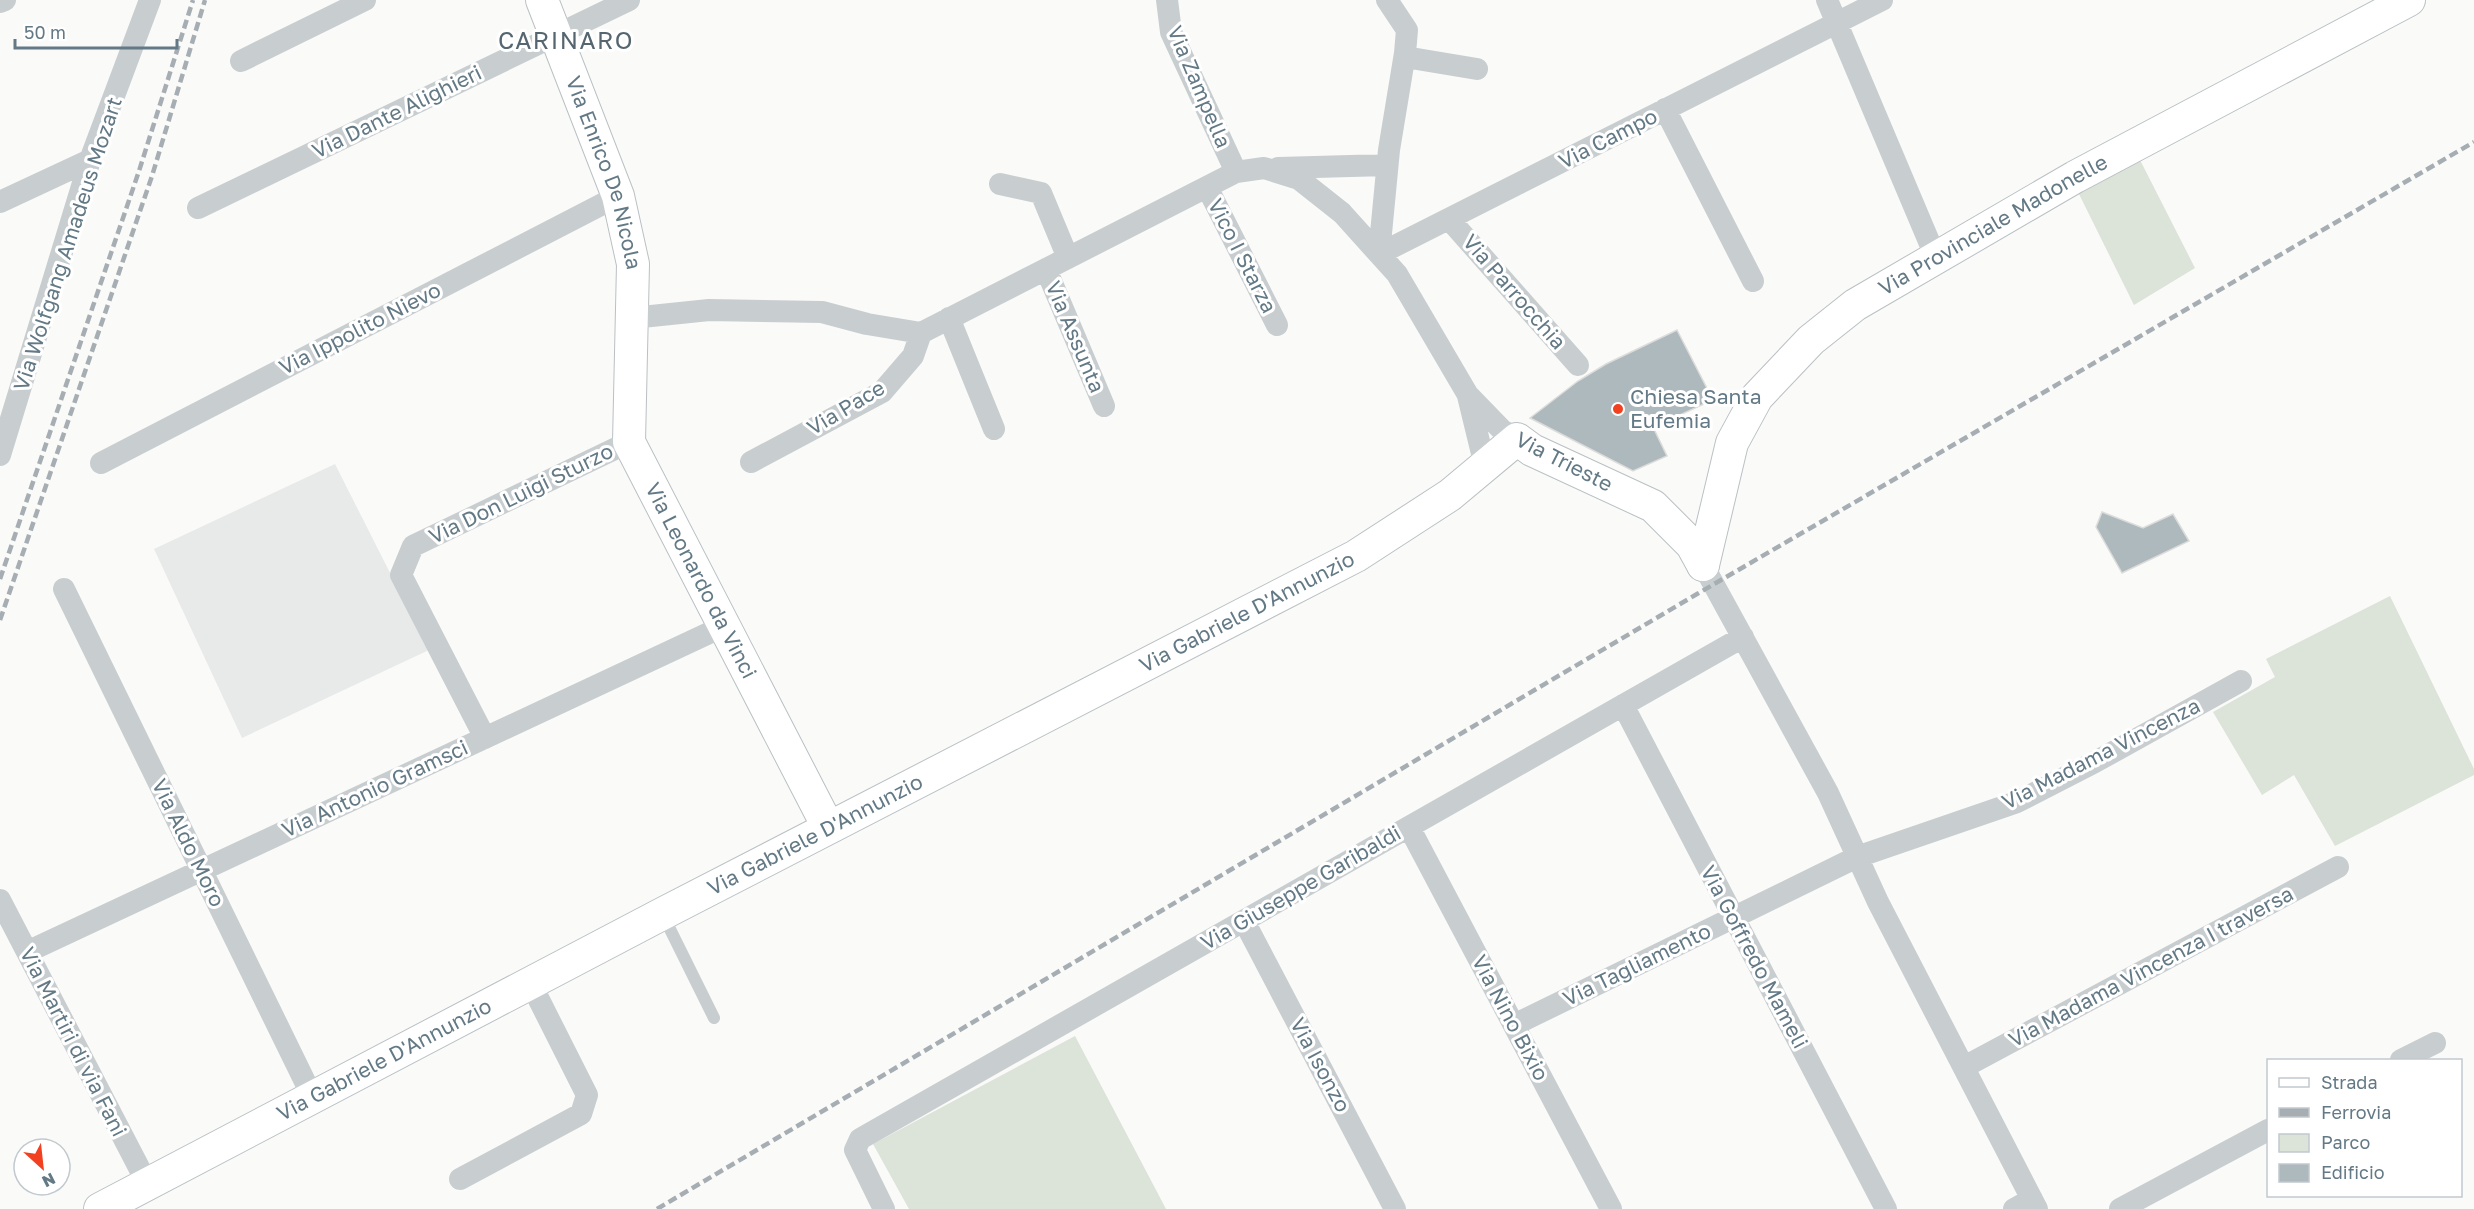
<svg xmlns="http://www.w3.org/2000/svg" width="2474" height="1209" font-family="'Golos Text',sans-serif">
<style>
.built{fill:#e8eae9}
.green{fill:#dce3d8}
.building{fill:#aeb9bd;stroke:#dcdcda;stroke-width:1.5}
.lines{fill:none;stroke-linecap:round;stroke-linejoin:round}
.secondary-casing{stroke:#bac0c4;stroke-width:34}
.lane{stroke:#c8cdd0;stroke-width:12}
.street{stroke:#c8cdd0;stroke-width:22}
.secondary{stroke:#fff;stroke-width:32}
.rail{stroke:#a6aeb3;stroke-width:4.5;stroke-dasharray:9 4.5;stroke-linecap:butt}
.poi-dot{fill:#f14121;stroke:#fff;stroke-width:2}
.labels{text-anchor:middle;stroke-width:6;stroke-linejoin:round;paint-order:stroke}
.street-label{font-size:21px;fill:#637985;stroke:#fff}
.poi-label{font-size:21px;fill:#637985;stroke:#fff;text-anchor:start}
.quarter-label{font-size:24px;letter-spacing:1.5px;fill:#556670;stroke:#fff}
</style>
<rect width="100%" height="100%" fill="#fafaf8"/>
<path class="built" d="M335,464L429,650L242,738L154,549Z"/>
<path class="green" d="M2140,160L2195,268L2134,305L2078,192Z
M2390,596L2474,769V775L2335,846L2294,775L2262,795L2213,712L2275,677L2266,659Z
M1075,1036L1166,1209H909L873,1144Z"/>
<path class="building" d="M1677,330L1713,400L1653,427L1667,456L1633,471L1530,418L1578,381L1606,364Z
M2102,512L2143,528L2173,514L2189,541L2122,573L2096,527Z"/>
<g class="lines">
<defs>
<g id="secondary">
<path id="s1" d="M542,0L618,196L633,264L629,442L828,827"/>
<path id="s2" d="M1703,565L1732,443L1757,397L1811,340L1855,305L2075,177L2409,0"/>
<path id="s3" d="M100,1209L662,914L1356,556L1450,495L1517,439L1532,450L1653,506L1692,545L1703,565"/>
</g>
</defs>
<use href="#secondary" class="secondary-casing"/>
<path class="lane" d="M663,915L714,1018"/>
<path class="street" d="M1167,0L1171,32L1236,172
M1827,0L1936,258
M0,2L5,0
M1405,57L1477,69
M241,61L365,0
M1665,109L1753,281
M1278,168L1387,165
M1000,184L1041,193L1068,258
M1207,187L1277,325
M0,202L90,160
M198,208L629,0
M1449,219L1578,365
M1379,254L1882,0
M1379,254L1389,150L1405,53L1407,30L1387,0
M1046,269L1104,406
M632,318L709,310L822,312L867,324L921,333
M949,318L994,429
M921,333L1236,172L1264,168L1299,179L1342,213L1397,274L1468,395L1502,430L1517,439
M1468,396L1485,466
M0,455L90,160L150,0
M751,462L882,392L913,356L921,333
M101,463L618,196
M1703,565L1828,793L1878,902L2037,1209
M64,589L312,1096
M1623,705L1886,1209
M485,738L401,575L413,546L629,442
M1409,827L1611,1209
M0,900L147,1183
M1244,921L1395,1209
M27,952L724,626
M1514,1025L1857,857L2017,802L2095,762L2241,681
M2401,1060L2435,1043
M1964,1067L2338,867
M460,1179L581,1114L587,1095L530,982
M884,1209L855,1150L860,1139L1743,637
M2014,1209L2032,1199
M2120,1209L2268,1130"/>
<use href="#secondary" class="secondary"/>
<path class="rail" d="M0,579L139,171L193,0
M0,620L152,176L205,0
M657,1209L1697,594L2474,142"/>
</g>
<circle class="poi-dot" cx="1618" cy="409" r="6"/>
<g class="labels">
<g class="street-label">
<text transform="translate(1199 87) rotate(67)" y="7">Via Zampella</text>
<text transform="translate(397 112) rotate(-26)" y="7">Via Dante Alighieri</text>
<text transform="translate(1608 139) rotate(-27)" y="7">Via Campo</text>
<text dy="7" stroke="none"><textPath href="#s1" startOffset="184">Via Enrico De Nicola</textPath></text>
<text dy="7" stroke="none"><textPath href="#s2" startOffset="472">Via Provinciale Madonelle</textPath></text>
<text transform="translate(68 244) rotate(-72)" y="7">Via Wolfgang Amadeus Mozart</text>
<text transform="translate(1242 256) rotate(63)" y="7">Vico I Starza</text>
<text transform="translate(1514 292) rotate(49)" y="7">Via Parrocchia</text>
<text transform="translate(360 329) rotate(-27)" y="7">Via Ippolito Nievo</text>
<text transform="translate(1075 337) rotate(67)" y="7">Via Assunta</text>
<text transform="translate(846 408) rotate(-31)" y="7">Via Pace</text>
<text transform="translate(1564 462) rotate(27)" y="7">Via Trieste</text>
<text transform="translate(521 494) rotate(-26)" y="7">Via Don Luigi Sturzo</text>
<text dy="7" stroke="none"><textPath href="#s1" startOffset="614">Via Leonardo da Vinci</textPath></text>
<text dy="7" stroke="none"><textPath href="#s3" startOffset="1293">Via Gabriele D'Annunzio</textPath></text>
<text transform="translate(2101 754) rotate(-27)" y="7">Via Madama Vincenza</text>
<text transform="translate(375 789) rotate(-25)" y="7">Via Antonio Gramsci</text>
<text dy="7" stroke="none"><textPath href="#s3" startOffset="807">Via Gabriele D'Annunzio</textPath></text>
<text transform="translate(188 843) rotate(64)" y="7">Via Aldo Moro</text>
<text transform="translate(1301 888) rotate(-30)" y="7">Via Giuseppe Garibaldi</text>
<text transform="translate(1754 957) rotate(62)" y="7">Via Goffredo Mameli</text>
<text transform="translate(1637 965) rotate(-26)" y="7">Via Tagliamento</text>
<text transform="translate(2151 967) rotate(-28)" y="7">Via Madama Vincenza I traversa</text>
<text transform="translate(1510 1018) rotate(62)" y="7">Via Nino Bixio</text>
<text transform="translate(73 1042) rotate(63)" y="7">Via Martiri di via Fani</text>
<text dy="7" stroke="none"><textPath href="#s3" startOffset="321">Via Gabriele D'Annunzio</textPath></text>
<text transform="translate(1320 1065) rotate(62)" y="7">Via Isonzo</text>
</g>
<g class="poi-label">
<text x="1630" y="404">Chiesa Santa<tspan x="1630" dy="24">Eufemia</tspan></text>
</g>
<g class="quarter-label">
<text x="566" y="49">CARINARO</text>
</g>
</g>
<rect x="2267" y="1059" width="195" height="138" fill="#ffffff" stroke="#c1c9ce" stroke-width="1.5"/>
<rect x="2279" y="1078" width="30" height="9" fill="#ffffff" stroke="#c1c9ce" stroke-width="1.5"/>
<text x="2321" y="1089" font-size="18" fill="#637985">Strada</text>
<rect x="2279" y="1108" width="30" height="9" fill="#a6aeb3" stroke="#c1c9ce" stroke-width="1.5"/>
<text x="2321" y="1119" font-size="18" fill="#637985">Ferrovia</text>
<rect x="2279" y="1134" width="30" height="18" fill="#dce3d8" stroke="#c1c9ce" stroke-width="1.5"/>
<text x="2321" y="1149" font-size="18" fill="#637985">Parco</text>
<rect x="2279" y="1164" width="30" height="18" fill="#aeb9bd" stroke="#c1c9ce" stroke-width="1.5"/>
<text x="2321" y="1179" font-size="18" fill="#637985">Edificio</text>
<g transform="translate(42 1167) rotate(153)"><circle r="28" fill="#ffffff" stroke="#c1c9ce" stroke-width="1.5"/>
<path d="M0-4.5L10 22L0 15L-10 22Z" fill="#f14121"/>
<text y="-9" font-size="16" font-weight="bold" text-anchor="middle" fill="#637985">N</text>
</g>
<path d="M15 39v9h162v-9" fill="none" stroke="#637985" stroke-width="3"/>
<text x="24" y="39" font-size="18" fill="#637985" stroke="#ffffff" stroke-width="4.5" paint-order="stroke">50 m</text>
</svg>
